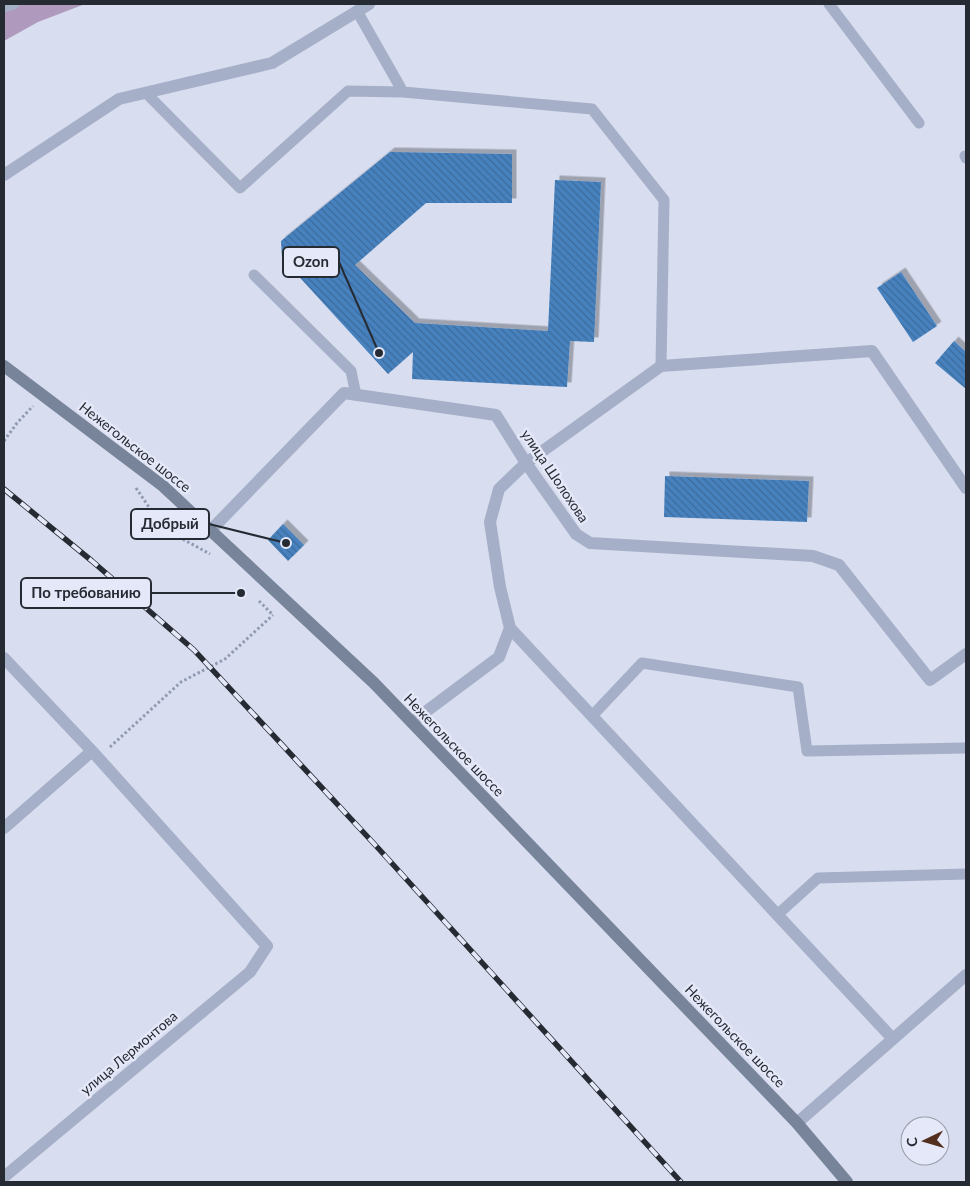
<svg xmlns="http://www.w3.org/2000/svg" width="970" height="1186" font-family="Lato,sans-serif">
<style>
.garden{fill:#af9abd}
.building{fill:url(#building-back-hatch);filter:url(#shadow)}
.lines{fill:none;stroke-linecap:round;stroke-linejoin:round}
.path{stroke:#909ab2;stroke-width:3;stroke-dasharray:2.5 2.5;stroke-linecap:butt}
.lane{stroke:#a5afc7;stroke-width:11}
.street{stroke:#a5afc7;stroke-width:12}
.secondary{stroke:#77849a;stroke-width:12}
.rail-casing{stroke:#262b33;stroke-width:5.5}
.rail{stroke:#e4e8f8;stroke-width:4;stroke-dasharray:11;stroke-linecap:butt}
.labels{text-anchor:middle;stroke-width:5;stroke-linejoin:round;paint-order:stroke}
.street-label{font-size:14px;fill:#262b33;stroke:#e4e8f8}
.leader{fill:none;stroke:#262b33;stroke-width:2}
.callout-dot{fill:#262b33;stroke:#e4e8f8;stroke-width:2}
.callout{fill:#e4e8f8;stroke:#262b33;stroke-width:2}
.callout-label{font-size:15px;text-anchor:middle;font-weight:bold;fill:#262b33}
</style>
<defs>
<pattern id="building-back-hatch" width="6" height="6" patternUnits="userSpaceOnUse" patternTransform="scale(1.25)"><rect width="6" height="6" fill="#4782bf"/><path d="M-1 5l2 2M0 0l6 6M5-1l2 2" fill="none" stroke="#3b6b9c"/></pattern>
<filter id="shadow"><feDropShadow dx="4.5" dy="-4.5" stdDeviation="0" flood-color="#0004"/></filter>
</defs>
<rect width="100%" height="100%" fill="#d8ddef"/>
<path class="garden" d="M4,4H85L38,22L4,41Z"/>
<path class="building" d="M390,152L512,154V203H426L355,265L415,323L548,331L555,180L601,182L594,342L570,341L567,387L412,379L413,352L388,374L282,258L281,241Z
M901,272L937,326L913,342L877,288Z
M954,341L966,352V389L935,363Z
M665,476L809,481L807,522L664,517Z
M283,524L304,545L288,561L268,540Z"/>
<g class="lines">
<path class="path" d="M4,441L17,423L33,406
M136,488L153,513L179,537L210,554
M259,601L273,615
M110,747L181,682L225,659L273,615"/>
<path class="lane" d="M829,4L919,123
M4,7L14,4
M403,92L592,109L664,200L661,366
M146,93L240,188L348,91L403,92L357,11
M965,156L966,158
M254,275L351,371L356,395
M592,716L642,663L798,687L807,751L966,748
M777,915L818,878L966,874"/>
<path class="street" d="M4,175L119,99L272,63L369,4
M211,530L344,393L496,415L526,463L576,534L590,543L813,556L839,565L930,680L966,654
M510,628L893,1039
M4,658L92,751L267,946L250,972L4,1177
M412,722L499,657L510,628L500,587L490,522L499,489L526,463L661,366L872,351L966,488
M4,828L92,751
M797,1123L966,975"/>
<path class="secondary" d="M4,366L163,486L374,683L797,1123L847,1182"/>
<defs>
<path id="rail" d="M4,489L92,561L194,650L378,848L681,1182"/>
</defs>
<use href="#rail" class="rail-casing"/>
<use href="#rail" class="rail"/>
</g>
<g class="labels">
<g class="street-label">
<text transform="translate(135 447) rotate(38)" y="5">Нежегольское шоссе</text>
<text transform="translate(555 476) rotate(56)" y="5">улица Шолохова</text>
<text transform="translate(454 745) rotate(46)" y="5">Нежегольское шоссе</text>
<text transform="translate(735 1036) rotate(46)" y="5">Нежегольское шоссе</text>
<text transform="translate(129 1053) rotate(-40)" y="5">улица Лермонтова</text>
</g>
</g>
<path class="leader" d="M379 353L339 262M286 543L209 524M241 593L151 593"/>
<g class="callout-dot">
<circle cx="379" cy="353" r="5"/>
<circle cx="286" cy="543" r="5"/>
<circle cx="241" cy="593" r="5"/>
</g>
<g class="callout">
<rect x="283" y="247" width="56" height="30" rx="5"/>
<rect x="131" y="509" width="78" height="30" rx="5"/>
<rect x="21" y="578" width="130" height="30" rx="5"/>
</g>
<g class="callout-label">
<text x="311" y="267">Ozon</text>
<text x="170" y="529">Добрый</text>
<text x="86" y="598">По требованию</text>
</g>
<rect width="970" height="1186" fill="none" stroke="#262b33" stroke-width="10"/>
<g transform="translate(925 1141) rotate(265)"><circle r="24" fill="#e4e8f8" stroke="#989ca9"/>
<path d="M0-4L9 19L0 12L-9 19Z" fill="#522f1e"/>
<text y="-8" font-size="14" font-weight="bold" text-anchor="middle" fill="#262b33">С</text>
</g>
</svg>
